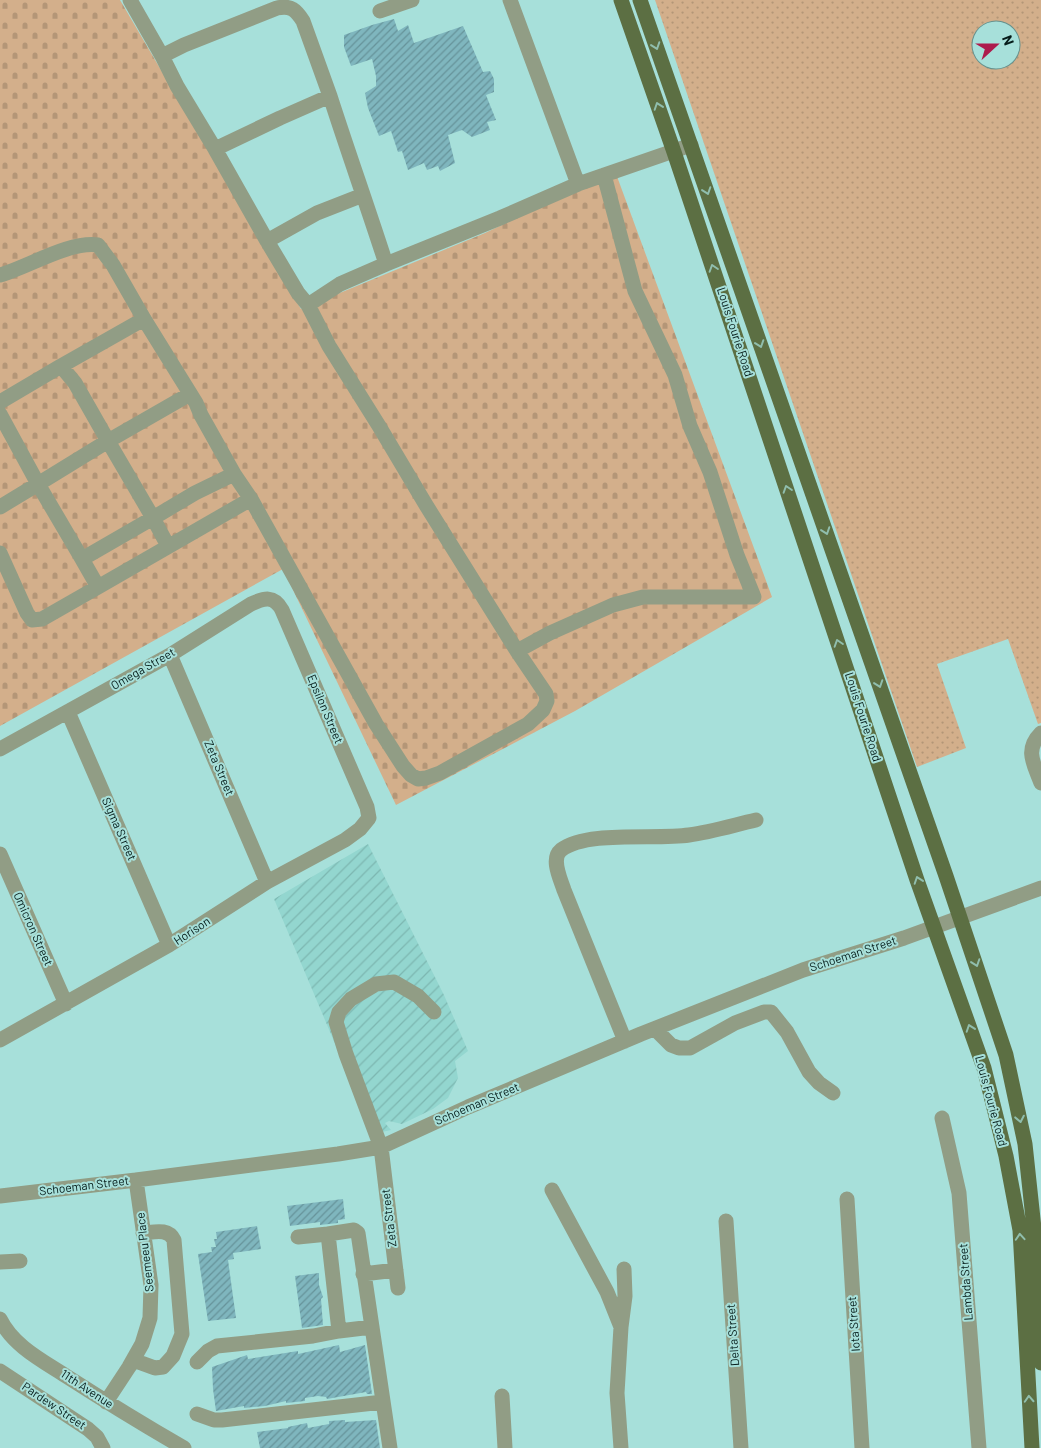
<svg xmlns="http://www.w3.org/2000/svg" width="1041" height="1448" font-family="Barlow,sans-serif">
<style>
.industrial{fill:url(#industrial-furrows)}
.grass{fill:url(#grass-dots);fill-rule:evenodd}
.cemetery{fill:url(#cemetery-stones)}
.building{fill:url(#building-hatch)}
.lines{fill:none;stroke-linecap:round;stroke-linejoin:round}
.minor{stroke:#919d85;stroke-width:15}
.major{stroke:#5c6f43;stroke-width:15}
.oneway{stroke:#90bead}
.labels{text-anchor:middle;stroke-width:4;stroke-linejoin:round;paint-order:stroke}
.street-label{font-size:12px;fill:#051b19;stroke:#a7e0da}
</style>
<defs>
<pattern id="industrial-furrows" width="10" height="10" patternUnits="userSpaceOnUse" patternTransform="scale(1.25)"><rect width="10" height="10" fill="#93d6cf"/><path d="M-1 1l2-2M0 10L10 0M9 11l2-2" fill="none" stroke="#7db7b1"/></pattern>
<pattern id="grass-dots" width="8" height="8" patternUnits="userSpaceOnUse" patternTransform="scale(1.25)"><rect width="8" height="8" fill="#d3af8b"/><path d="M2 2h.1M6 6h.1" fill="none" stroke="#b49677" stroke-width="1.8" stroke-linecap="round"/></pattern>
<pattern id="cemetery-stones" width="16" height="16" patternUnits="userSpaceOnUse" patternTransform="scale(1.25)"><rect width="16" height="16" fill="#d3af8b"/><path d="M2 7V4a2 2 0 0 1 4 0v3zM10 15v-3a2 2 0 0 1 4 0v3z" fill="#b49677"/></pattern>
<pattern id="building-hatch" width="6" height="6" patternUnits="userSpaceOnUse" patternTransform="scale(1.25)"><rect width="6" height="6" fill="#7fb6be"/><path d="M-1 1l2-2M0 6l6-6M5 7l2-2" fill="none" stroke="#66939a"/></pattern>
</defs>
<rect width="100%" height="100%" fill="#a7e0da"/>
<path class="industrial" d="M368,844L444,995L468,1051L455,1061L458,1078L448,1098L433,1109L402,1124L389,1121L385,1123L391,1130L373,1134L274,899Z"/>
<path class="grass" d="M655,0H1041V723L1038,724L1008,639L937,664L966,748L917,767ZM981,30H1011V60H981Z"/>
<path class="cemetery" d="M0,0H120L301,309L485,233L615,171L772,597L575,711L396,805L283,569L0,726Z"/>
<path class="building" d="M394,19L398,31L408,25L414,43L463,26L483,72L490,71L494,79V92L486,95L496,120L487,122L490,130L472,137L462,130L448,135L455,163L440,171L438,166L427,170L424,163L408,170L402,151L398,152L391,131L379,136L368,108L365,93L376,86V76L372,59L351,66L344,47V35L372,25Z
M343,1199L345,1219L338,1220V1223L320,1225V1222L290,1226L287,1206Z
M257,1226L261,1249L233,1253L234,1259L228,1260L236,1318L208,1321L198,1254L212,1252L211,1247H216L214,1239H217L216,1232Z
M319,1273V1285L323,1297L321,1299L323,1325L302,1328L295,1276Z
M339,1345L340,1352L365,1345L372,1394H367L366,1392L327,1399L326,1397L318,1396L305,1398V1401L286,1403V1401L265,1406L244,1408V1406L216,1411L213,1389L212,1367L247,1355L248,1359L298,1351V1354Z
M345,1420V1422L376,1420L380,1448H260L257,1432L288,1428V1427L307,1423L308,1428L329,1424V1421Z"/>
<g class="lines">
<path class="minor" d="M130,0L162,56
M510,0L578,184L691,145
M380,11L412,0
M215,149L177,86L162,56L184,45L277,8C291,5 296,10 303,21L330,96
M363,195L317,213L267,241L215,149L280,118L330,96C348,152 368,208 386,264
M267,241L298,293L308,305
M0,275C28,267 69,241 98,245L113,265L144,319L196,403L201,415L234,474L195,493L153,518L108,441L190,394
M61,366L144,319
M0,402L61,366L75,383L108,441L38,484L0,414
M234,474L251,499L376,724L403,766L411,775L418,779L426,778L440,773L528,724L543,710L547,701L546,694L517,651L426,505L379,426L329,346L308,305L340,284L386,264L500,218L578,184
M0,507L38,484L82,559
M168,546L153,518L82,559L98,587L251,499
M0,553L27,613L32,620L42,619L98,587
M517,651L550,633L613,605L643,597H754L737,555L710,472L690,426L675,375L635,291L604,175
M170,655L267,882
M68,712L169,945
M1041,733C1024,750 1034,764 1041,783
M0,749L170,655L251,604C264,598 274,595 282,610L367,807L369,818L360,829L345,840L267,882L169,945L0,1040
M0,854L66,1004
M655,1029L671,1045L679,1048H690L735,1023L764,1012H771L787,1032L809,1072L819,1083L833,1093
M625,1041L564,890C561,880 550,859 561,850C587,830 656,840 689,835C711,832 734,825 756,820
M942,1118L959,1193L979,1448
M552,1190L607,1292L621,1327L617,1393L621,1448
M0,1196L136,1180L338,1154L381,1147L468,1107L641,1034L803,970L904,938L1041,888
M847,1199L862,1448
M726,1221L741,1448
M298,1237L328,1234
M0,1262L20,1261
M363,1274L396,1270
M398,1288L381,1147L346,1054L336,1022L339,1012L351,999L376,984L394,982L418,996L434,1012
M0,1319C13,1346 43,1361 66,1376C105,1401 144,1425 184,1448
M621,1327L625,1296L624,1269
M339,1331L328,1234L354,1230L358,1233L390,1448
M133,1360L155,1368L163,1367L173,1356L182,1334L174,1240C168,1228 155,1232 143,1233
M197,1362L208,1351L217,1346L313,1336L339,1331L372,1327
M0,1371L88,1429L97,1437L103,1448
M502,1396L505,1448
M106,1402L129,1367L142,1344L150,1318L151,1285L136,1180
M197,1414L214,1420H222L383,1402"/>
<path class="major" d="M621,0L674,152L917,880L984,1068L1006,1156L1020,1230L1032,1448
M640,0L946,876L1006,1055L1025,1144L1034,1228L1041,1363"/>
</g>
<defs><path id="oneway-chevron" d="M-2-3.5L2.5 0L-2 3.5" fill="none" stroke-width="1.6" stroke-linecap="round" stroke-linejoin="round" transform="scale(1.25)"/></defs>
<g class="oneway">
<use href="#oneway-chevron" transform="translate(656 46) rotate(71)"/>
<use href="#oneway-chevron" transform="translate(658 106) rotate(-109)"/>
<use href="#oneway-chevron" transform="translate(707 191) rotate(71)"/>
<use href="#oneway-chevron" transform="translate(713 268) rotate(-108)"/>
<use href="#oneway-chevron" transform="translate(760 344) rotate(71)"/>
<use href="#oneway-chevron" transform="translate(787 489) rotate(-108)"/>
<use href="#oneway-chevron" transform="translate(826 531) rotate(71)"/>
<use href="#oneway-chevron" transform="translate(838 643) rotate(-108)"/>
<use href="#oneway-chevron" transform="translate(879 684) rotate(71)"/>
<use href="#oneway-chevron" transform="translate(918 880) rotate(-109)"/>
<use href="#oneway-chevron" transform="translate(976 963) rotate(71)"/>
<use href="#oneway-chevron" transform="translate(970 1028) rotate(-109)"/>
<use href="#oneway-chevron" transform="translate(1020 1119) rotate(79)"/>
<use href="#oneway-chevron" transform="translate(1020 1237) rotate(-94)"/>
<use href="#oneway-chevron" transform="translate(1029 1399) rotate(-93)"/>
</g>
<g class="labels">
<g class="street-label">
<text transform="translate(735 332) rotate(72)" y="4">Louis Fourie Road</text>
<text transform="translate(143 669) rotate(-30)" y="4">Omega Street</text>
<text transform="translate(325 709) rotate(67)" y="4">Epsilon Street</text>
<text transform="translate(863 717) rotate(72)" y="4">Louis Fourie Road</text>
<text transform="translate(219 768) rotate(67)" y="4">Zeta Street</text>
<text transform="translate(119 829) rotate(66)" y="4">Sigma Street</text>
<text transform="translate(33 929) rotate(66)" y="4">Omicron Street</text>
<text transform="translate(192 931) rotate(-33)" y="4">Horison</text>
<text transform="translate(853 954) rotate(-18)" y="4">Schoeman Street</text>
<text transform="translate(991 1101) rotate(75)" y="4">Louis Fourie Road</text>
<text transform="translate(477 1104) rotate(-23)" y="4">Schoeman Street</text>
<text transform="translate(84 1186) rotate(-7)" y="4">Schoeman Street</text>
<text transform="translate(389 1218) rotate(-97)" y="4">Zeta Street</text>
<text transform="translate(145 1252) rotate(-97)" y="4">Seemeeu Place</text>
<text transform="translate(966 1282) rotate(-94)" y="4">Lambda Street</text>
<text transform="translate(854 1324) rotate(-94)" y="4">Iota Street</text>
<text transform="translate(733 1335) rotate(-94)" y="4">Delta Street</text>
<text transform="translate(87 1389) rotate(33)" y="4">11th Avenue</text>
<text transform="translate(54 1406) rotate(34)" y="4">Pardew Street</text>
</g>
</g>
<g transform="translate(996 45) rotate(69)"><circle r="24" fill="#a7e0da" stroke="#66918d"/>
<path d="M0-4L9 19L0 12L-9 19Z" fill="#ad1b4d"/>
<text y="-8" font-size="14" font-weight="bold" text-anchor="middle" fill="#051b19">N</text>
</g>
</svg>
